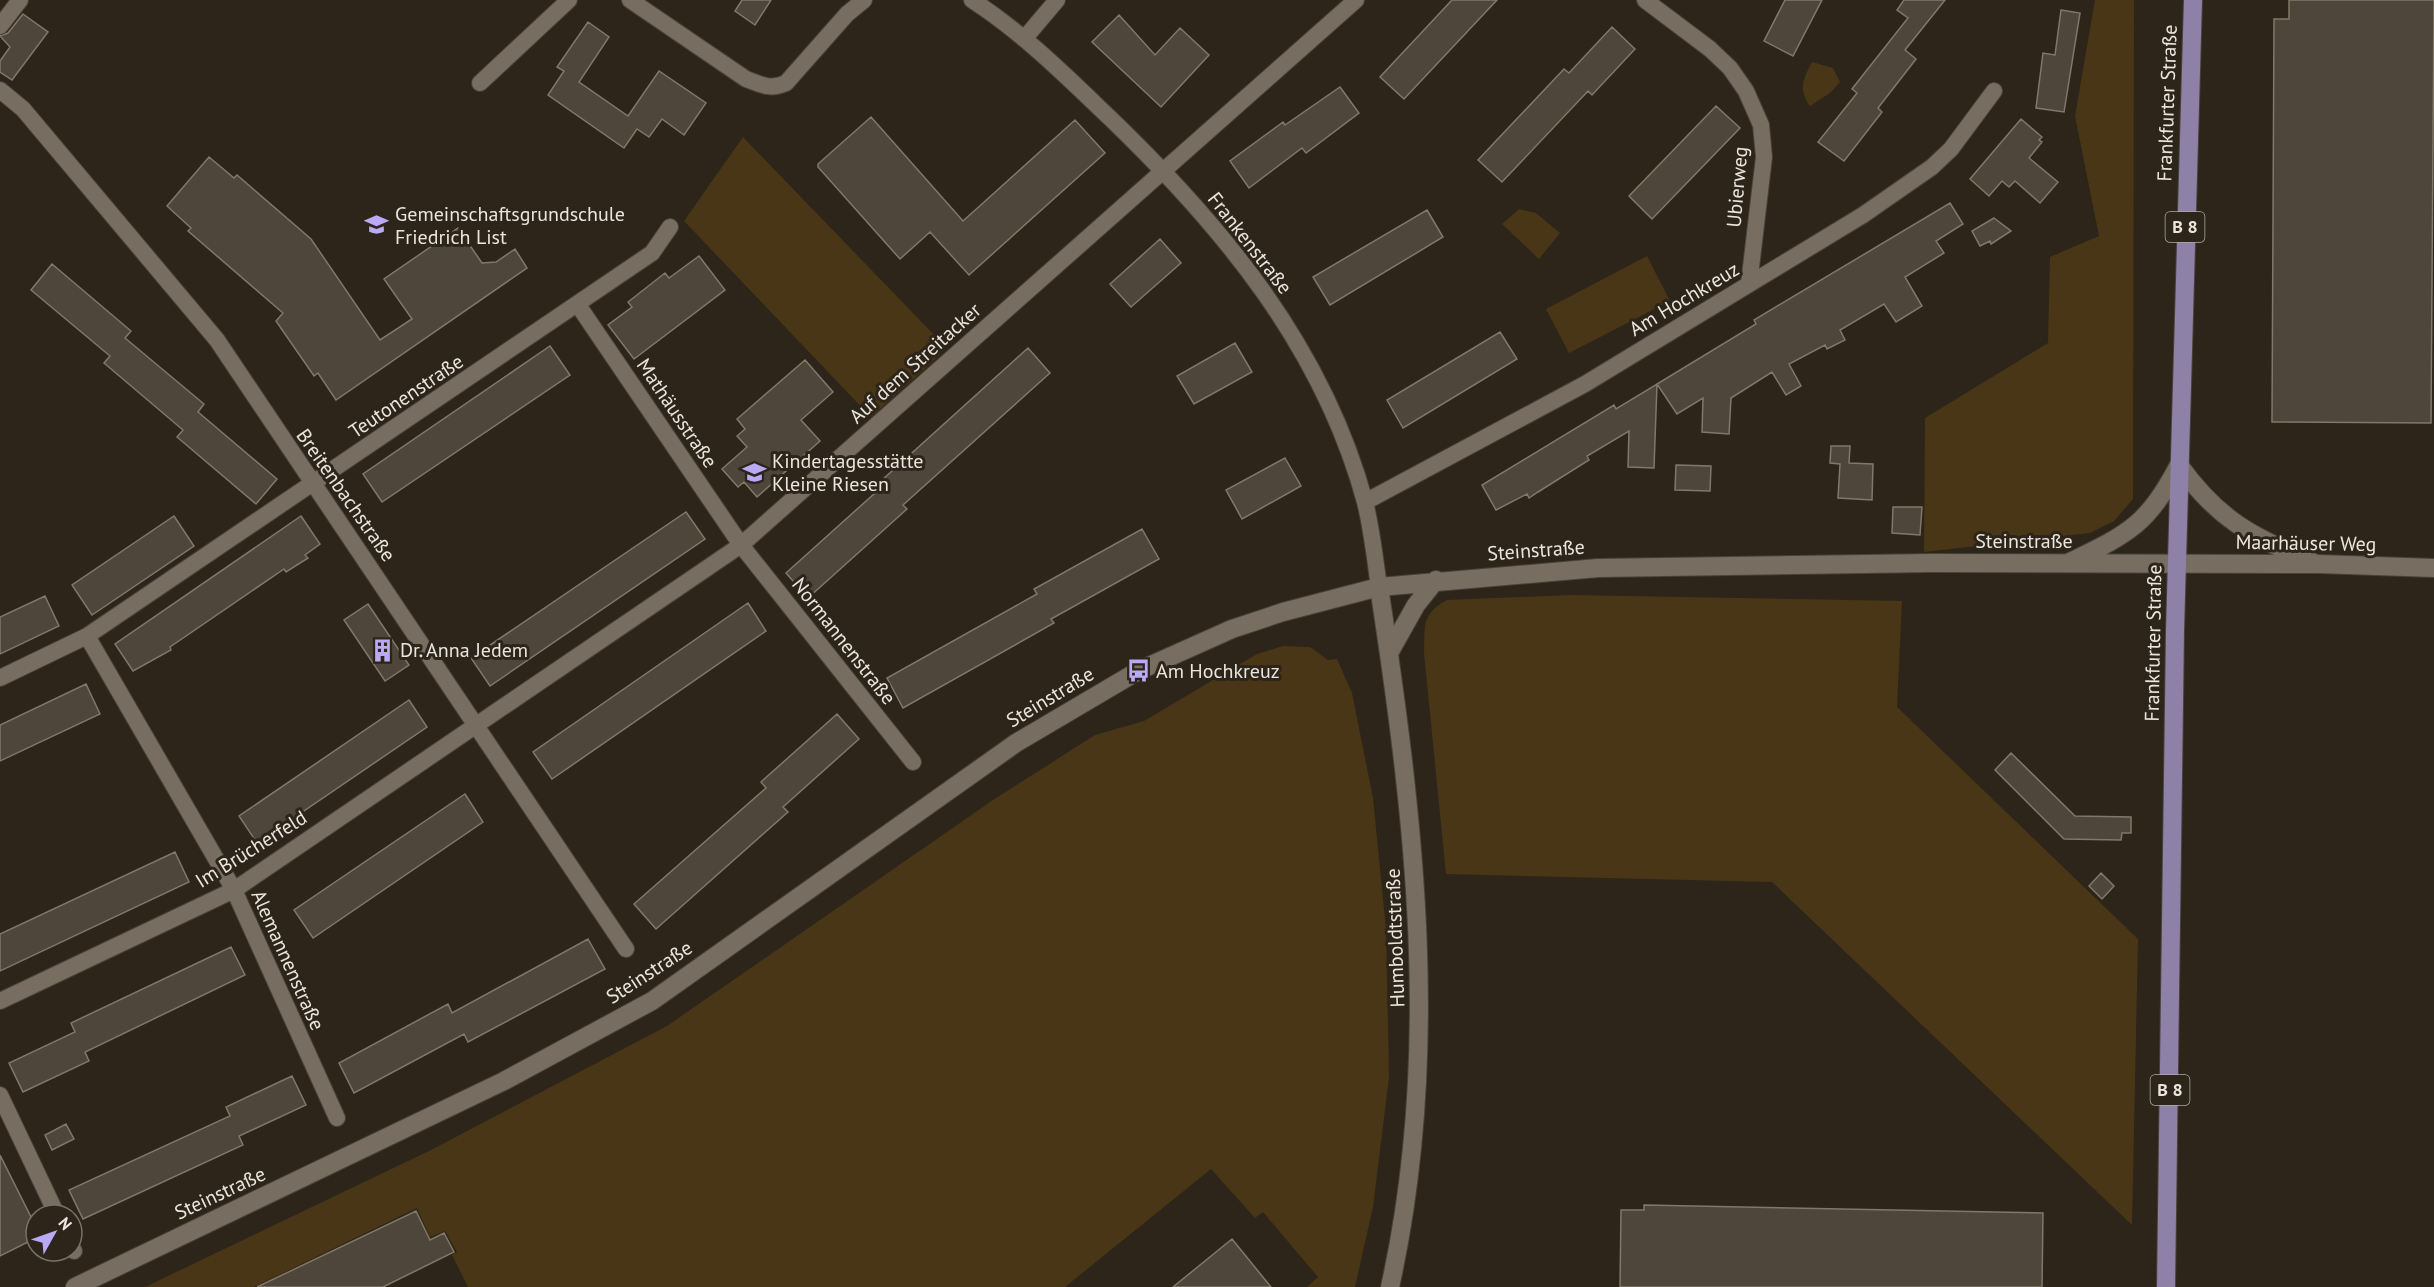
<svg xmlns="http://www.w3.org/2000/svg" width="2434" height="1287" font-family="'PT Sans',sans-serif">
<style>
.green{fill:#483617}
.building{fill:#4e463a;stroke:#81786a;stroke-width:1.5}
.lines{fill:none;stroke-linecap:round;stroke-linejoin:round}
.minor-casing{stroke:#484239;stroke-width:18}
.tertiary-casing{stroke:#484239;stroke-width:20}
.secondary-casing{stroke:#484239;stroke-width:20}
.primary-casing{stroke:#484239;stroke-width:20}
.minor{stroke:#776e61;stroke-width:16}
.tertiary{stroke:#776e61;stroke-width:18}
.secondary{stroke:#776e61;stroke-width:18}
.primary{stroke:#8e81a7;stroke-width:18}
.labels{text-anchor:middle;stroke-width:6;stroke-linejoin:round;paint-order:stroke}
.shield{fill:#2d251a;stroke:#b1aba3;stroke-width:1.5}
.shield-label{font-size:18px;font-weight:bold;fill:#eae5de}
.street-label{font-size:20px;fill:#eae5de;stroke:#2d251a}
.poi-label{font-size:20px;fill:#eae5de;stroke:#2d251a;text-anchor:start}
</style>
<rect width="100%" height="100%" fill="#2d251a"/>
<path class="green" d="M2095,0H2134L2133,499L2114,521L2090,533L1924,552L1925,418L2048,343L2050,257L2099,236L2075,116Z
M1812,62L1833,68L1840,82L1830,93L1810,106C1798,89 1803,79 1812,62Z
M743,137L939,340L937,349L941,354L871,417L684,221Z
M1519,209L1536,213L1560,233L1539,259L1502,224Z
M1647,256L1670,301L1569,353L1546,309Z
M1571,595L1902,601L1897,707L2138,939L2132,1225L1772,882L1446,874L1424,653C1425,627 1421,614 1447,600Z
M1283,646L1310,647L1328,660L1337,659L1352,693L1373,798L1386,929L1389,1077L1373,1207L1355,1287H1307L1318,1277L1263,1212L1255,1218L1211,1169L1065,1287H468L452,1255L457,1252L445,1231L430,1237L417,1208L254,1287H145L431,1150L667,1026L993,800L1095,735L1144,721L1257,654Z"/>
<path class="building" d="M742,0H771L755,25L735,11Z
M1452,0H1497L1404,99L1380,77Z
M1785,0H1822L1793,56L1764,41Z
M1904,0H1945L1905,50L1916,59L1878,108L1882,112L1844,161L1818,142L1857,93L1852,89L1908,18L1897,10Z
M2289,0H2434L2431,423L2272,422L2274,19H2289Z
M2061,10L2080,13L2064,112L2036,108L2043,53L2055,55Z
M23,14L48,32L12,80L0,72V61L10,47L0,36L8,33Z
M1119,15L1155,55L1180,28L1209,55L1161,107L1092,42Z
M588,22L609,37L579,82L628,116L659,71L706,103L684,135L662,119L649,137L637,129L624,148L548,95L564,71L557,67Z
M1612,27L1635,49L1592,95L1588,91L1502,182L1478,160L1564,69L1569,73Z
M1340,87L1359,113L1306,153L1302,148L1249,188L1230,161L1283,122L1285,125Z
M1716,106L1740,128L1652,219L1629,196Z
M871,117L963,221L1075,120L1105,153L969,275L930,232L900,259L818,167V164Z
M2021,119L2042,137L2039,140L2042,142L2029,158L2058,182L2040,203L2015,181L2009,187L2002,181L1989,196L1970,179Z
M209,157L234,178L237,175L311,239L380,340L412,319L384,279L458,228L482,263L496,262L515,249L527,268L336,400L318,373L314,376L276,321L283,313L188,231L191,228L167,206Z
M1950,203L1963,224L1936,241L1944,253L1905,277L1922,306L1896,322L1884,304L1840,330L1845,340L1827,349L1825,345L1789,364L1801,386L1786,395L1772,372L1731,398L1729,434L1702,432L1703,398L1677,414L1657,384L1756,324L1754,320Z
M1427,210L1443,237L1330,305L1313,277Z
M1994,218L2011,231L1991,244L1990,241L1980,246L1972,231Z
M1160,239L1181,263L1131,307L1110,284Z
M699,256L725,290L634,359L608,325L632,307L628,302L665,273L669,278Z
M52,264L131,331L125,338L204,404L198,412L277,479L256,504L177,437L183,430L104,363L110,356L31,290Z
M1500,332L1517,359L1403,428L1387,400Z
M1235,343L1252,372L1194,404L1177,376Z
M550,346L570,375L382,502L363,474Z
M1028,348L1050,373L903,505L907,509L808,598L786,573L885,484L881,481Z
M805,360L833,392L801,420L820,441L757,497L744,482L738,487L722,469L747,447L737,436L745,429L737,419Z
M1657,384L1654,468L1628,467L1629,431L1587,456L1589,460L1538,492L1529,498L1527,494L1496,510L1482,485L1614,405L1616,409Z
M1831,446H1850L1849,463L1873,464L1872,500L1838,498L1840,464L1830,463Z
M1285,458L1301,486L1242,519L1226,490Z
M1676,465L1711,466L1710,491L1675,490Z
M1893,507H1922L1920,535L1892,533Z
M686,512L705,539L490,686L471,658Z
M174,516L194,546L92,615L72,585Z
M301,516L320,544L305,555L308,558L286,572L284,569L170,647L171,650L133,671L115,644Z
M1142,529L1159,559L1051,619L1054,623L903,708L887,678L1037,594L1034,589Z
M45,596L59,626L0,654V617Z
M748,603L766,631L552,779L533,752Z
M368,604L409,665L385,681L344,620Z
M86,684L100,714L0,761V725Z
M409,700L427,727L257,843L239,816Z
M837,714L859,739L783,807L788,812L656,929L634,904L766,788L761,782Z
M2011,753L2075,816L2131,817V833H2122L2121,840L2064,839L1995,770Z
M465,794L483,822L313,938L294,910Z
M175,852L189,882L0,971V934Z
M2101,873L2114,886L2102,899L2089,886Z
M588,939L605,969L468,1042L464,1034L354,1093L339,1063L448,1004L452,1013Z
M231,947L245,975L85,1052L89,1061L23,1092L9,1063L75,1032L71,1023Z
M292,1076L306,1105L239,1136L243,1145L83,1219L69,1190L230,1116L226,1107Z
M66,1124L74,1139L52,1150L45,1135Z
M0,1155L36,1227V1238L0,1256Z
M1644,1205L2043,1213L2042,1287H1620L1621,1210H1644Z
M416,1211L430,1240L444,1233L454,1252L383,1287H257Z
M1232,1239L1271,1287H1173Z"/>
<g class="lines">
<defs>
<path id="minor" d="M630,0L746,79C761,85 771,90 786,83L847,14L864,0
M972,0C1023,33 1066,76 1110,118C1223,227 1323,347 1365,502C1372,530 1375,559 1379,587
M1645,0L1710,49L1730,68L1746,91L1761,125L1764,157L1749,284
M0,26L20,0
M1024,39L1057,0
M480,83L569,0
M0,90L23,109L217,340L626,949
M578,305L741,545L913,762
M1365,502L1585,384L1863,215L1932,167L1951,149L1994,91
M87,636L234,890L337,1118
M0,678L87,636L652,253L670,227
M0,1001L234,890L741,545L1356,0
M0,1095L57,1215
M72,1247L74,1251"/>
<path id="tertiary" d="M1379,587C1415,822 1442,1053 1390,1287"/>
<path id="secondary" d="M2070,562C2130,533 2147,525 2179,465C2217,518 2251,537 2311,561
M1389,653L1416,605L1436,580
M75,1287L504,1081L652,1001L1016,743L1138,671L1232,629L1283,612L1379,587L1598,568L1931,563L2319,564L2434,568"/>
<path id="primary" d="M2166,1287L2175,631L2193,0"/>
</defs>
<use href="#minor" class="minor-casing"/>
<use href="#tertiary" class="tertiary-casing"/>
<use href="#secondary" class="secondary-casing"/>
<use href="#primary" class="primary-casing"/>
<use href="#minor" class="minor"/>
<use href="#tertiary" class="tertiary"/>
<use href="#secondary" class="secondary"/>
<use href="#primary" class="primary"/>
</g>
<defs>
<symbol id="school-bare" viewBox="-9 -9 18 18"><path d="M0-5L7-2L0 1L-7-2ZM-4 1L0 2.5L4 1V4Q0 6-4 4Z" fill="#baaaf6" stroke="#2d251a" stroke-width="2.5" paint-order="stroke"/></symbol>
<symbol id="building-bare" viewBox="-9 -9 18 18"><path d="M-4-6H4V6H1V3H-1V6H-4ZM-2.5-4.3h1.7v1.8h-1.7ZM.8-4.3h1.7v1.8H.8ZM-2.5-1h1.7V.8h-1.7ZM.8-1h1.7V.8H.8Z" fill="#baaaf6" stroke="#2d251a" stroke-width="2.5" paint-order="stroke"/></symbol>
<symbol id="bus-bare" viewBox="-9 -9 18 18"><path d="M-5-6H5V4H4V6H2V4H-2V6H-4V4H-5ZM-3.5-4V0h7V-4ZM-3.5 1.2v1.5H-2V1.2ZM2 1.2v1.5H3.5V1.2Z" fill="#baaaf6" stroke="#2d251a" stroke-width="2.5" paint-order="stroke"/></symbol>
</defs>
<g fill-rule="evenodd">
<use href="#school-bare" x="360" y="208" width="33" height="33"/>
<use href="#school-bare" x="738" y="456" width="33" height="33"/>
<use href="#building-bare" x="366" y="634" width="33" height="33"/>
<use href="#bus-bare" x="1122" y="654" width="33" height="33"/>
</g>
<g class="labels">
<g class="shield">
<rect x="2165.5" y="212" width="39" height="30" rx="4.5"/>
<rect x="2150.5" y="1075" width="39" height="30" rx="4.5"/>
</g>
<g class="shield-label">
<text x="2185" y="233">B 8</text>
<text x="2170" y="1096">B 8</text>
</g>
<g class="street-label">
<text transform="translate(2167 103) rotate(-88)" y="7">Frankfurter Straße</text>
<text transform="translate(1737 187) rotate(-85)" y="7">Ubierweg</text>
<text transform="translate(1250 243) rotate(52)" y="7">Frankenstraße</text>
<text transform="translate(1684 299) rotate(-31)" y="7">Am Hochkreuz</text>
<text transform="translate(915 363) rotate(-42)" y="7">Auf dem Streitacker</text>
<text transform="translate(406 396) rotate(-34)" y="7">Teutonenstraße</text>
<text transform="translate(677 413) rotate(56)" y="7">Mathäusstraße</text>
<text transform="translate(346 495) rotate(55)" y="7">Breitenbachstraße</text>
<text x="2024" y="548">Steinstraße</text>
<text transform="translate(2306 543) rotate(1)" y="7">Maarhäuser Weg</text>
<text transform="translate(1536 550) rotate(-4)" y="7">Steinstraße</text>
<text transform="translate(844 641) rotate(52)" y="7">Normannenstraße</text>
<text transform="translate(2153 643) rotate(-89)" y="7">Frankfurter Straße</text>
<text transform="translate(1050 697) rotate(-31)" y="7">Steinstraße</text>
<text transform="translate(251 849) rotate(-32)" y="7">Im Brücherfeld</text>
<text transform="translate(1395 938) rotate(-92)" y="7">Humboldtstraße</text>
<text transform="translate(288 960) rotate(66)" y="7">Alemannenstraße</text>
<text transform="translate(649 972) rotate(-33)" y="7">Steinstraße</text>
<text transform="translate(220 1193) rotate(-25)" y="7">Steinstraße</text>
</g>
<g class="poi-label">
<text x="395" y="221">Gemeinschaftsgrundschule<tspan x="395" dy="23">Friedrich List</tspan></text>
<text x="772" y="468">Kindertagesstätte<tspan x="772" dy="23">Kleine Riesen</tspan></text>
<text x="400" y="657">Dr. Anna Jedem</text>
<text x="1156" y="678">Am Hochkreuz</text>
</g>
</g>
<g transform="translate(54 1233) rotate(50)"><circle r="28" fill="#2d251a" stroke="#797268" stroke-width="1.5"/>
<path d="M0-4.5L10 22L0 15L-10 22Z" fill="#baaaf6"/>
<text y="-9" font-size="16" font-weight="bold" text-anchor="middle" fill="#eae5de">N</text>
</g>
</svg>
